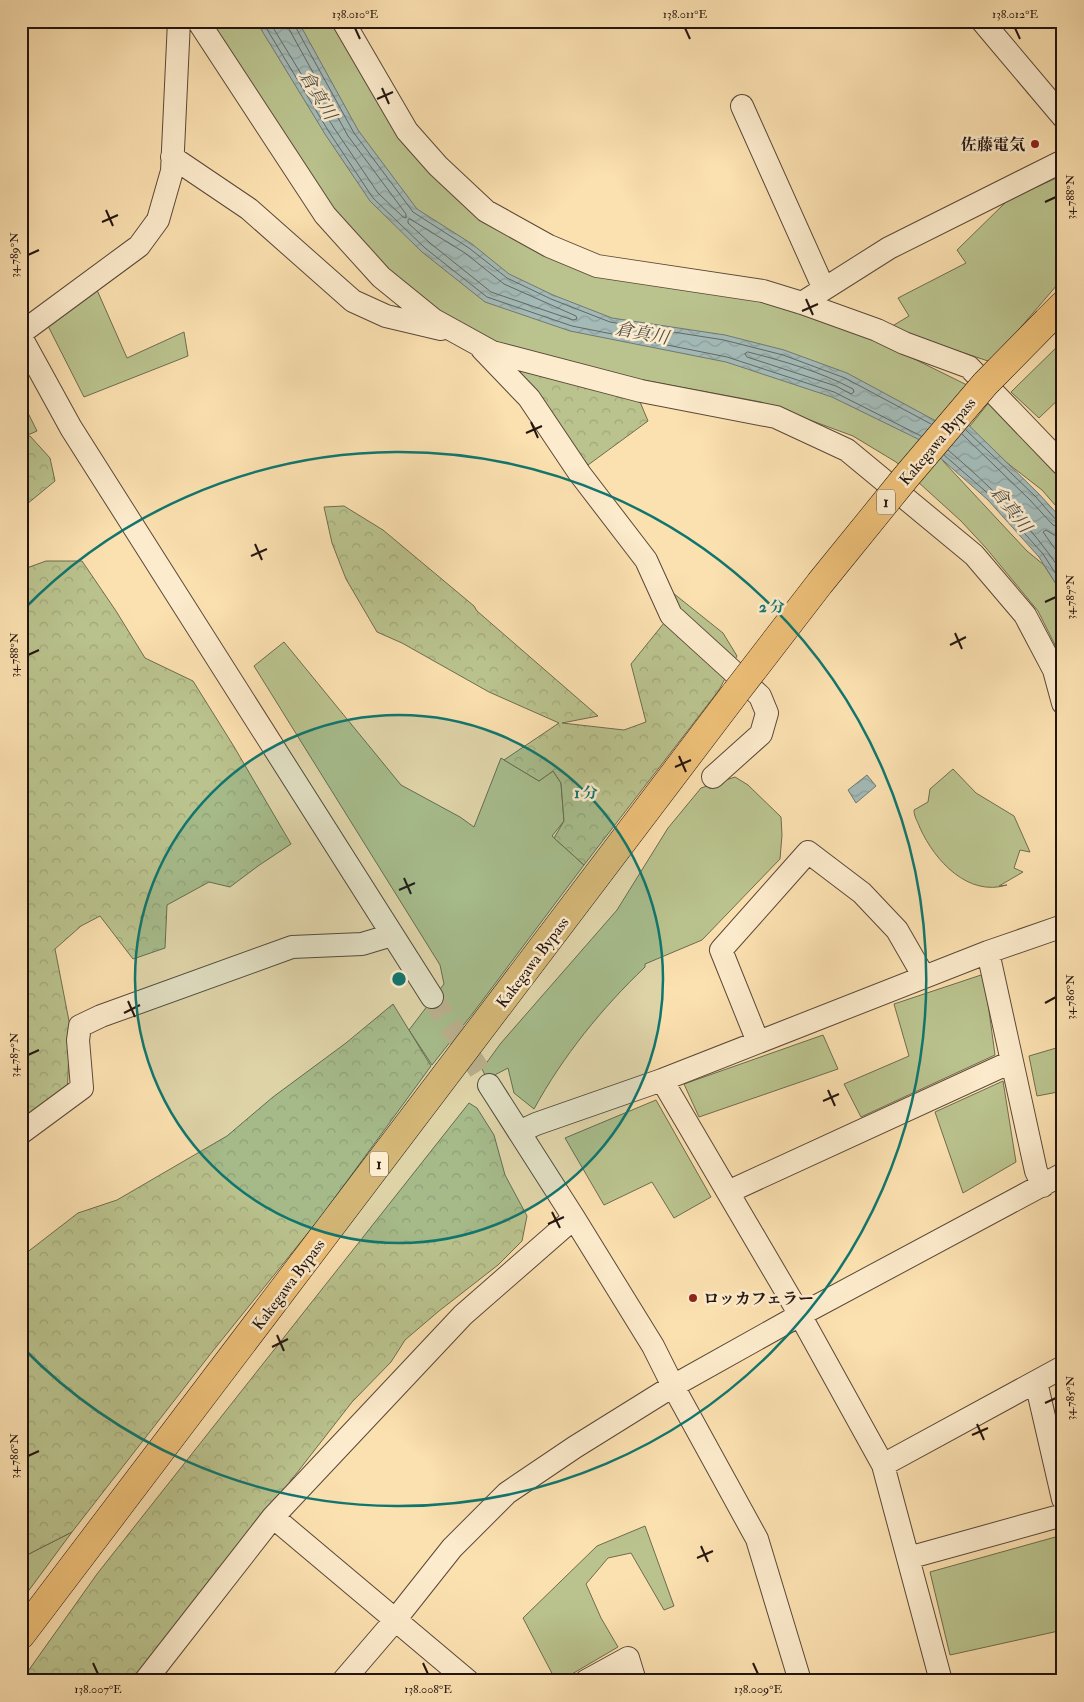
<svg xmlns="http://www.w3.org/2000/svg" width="1084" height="1702" font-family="'IM FELL Double Pica','Noto Serif JP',serif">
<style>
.grass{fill:#bac38e;stroke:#6f6c4f}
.forest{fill:url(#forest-crowns);stroke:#6f6c4f}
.water{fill:url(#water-waves);stroke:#707874}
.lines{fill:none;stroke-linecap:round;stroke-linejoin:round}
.shore{stroke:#646864;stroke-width:1}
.minor-tunnel{stroke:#d0b790;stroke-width:22;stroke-dasharray:22 11;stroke-linecap:butt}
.minor-casing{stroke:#5a4838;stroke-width:24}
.highway-casing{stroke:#241510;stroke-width:29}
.minor{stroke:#fcebcc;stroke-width:22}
.highway{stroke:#eec078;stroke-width:28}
.highway-bridge-casing{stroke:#241510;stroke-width:29;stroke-linecap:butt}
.highway-bridge{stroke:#eec078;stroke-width:28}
.ticks{fill:none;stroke:#241510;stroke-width:2}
.ring{fill:none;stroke:#0f766e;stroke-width:2.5}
.poi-dot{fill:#8f2418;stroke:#fcebcc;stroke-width:2}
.labels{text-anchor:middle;stroke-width:5;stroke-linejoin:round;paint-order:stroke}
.shield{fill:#fcebcc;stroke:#655548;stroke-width:1}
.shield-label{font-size:15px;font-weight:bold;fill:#241510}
.poi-label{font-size:16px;font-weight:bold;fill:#241510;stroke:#fcebcc;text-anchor:end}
.street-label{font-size:16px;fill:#241510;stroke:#fcebcc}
.water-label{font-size:18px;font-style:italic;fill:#504f4a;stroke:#fcebcc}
.centre{fill:#0f766e;stroke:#fcebcc;stroke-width:2.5}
.ring-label{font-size:15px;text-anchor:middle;font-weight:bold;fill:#0f766e;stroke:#fcebcc;stroke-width:5;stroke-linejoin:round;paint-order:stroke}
.neatline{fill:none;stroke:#241510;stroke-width:2}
.ticks-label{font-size:12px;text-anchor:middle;fill:#241510}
</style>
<defs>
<pattern id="forest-crowns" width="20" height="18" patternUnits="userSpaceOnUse" patternTransform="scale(1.25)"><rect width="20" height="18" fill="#bac38e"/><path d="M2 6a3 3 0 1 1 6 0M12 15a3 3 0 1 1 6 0" fill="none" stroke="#a0a779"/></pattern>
<pattern id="water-waves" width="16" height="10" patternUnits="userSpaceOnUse" patternTransform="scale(1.25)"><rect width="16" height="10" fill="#a3bab7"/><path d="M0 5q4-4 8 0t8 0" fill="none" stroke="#8c9f9c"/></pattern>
</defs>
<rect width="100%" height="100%" fill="#fbe0b0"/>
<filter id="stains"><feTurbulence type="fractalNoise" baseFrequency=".004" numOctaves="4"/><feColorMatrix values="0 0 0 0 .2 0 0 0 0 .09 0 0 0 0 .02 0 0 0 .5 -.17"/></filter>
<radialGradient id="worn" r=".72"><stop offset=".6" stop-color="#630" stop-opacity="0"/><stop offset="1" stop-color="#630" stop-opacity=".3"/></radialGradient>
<path class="grass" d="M201,21H343L464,200L558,250L811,312L892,348L967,385L943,461L1027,551L1044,565L1063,595V661L1038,611L986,548L961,521L896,462L853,436L761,402L492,352L398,291L306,186Z
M1063,175V278L991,362L889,328L909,316L898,298L966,263L957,250L1008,200Z
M97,290L127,358L184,332L188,356L84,397L47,324Z
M1063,341V395L1039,418L1011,392Z
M21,399L37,431L21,438Z
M990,401L1063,475V514L1042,490L966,431Z
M284,642L401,785L460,817L474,827L501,758L539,781L553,771L561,783L564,821L552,836L584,865L473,1013L432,1065L409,1030L444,984L440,965L254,666Z
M953,769L976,793L1014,816L1030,852L1020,850L1014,868L1023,872L999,886L1007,885C968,897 935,861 920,828C918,822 914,817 914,810L928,802L930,789Z
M735,777L748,785L781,817L782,835L780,859L702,940L645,964V967C602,1008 563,1056 534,1109L514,1093L508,1068L487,1079L482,1069L501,1043L617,910L668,828L701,788Z
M984,974L995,1055L861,1117L844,1084L909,1056L894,1004Z
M823,1035L838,1069L699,1117L684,1084Z
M1063,1046V1091L1037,1096L1029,1056Z
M1003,1081L1016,1162L963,1193L935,1112Z
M656,1100L711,1197L674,1218L652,1182L604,1205L565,1138Z
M645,1526L674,1606L664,1610L631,1553L608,1558L586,1584L601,1618L618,1647L560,1681H556L523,1618L597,1546Z
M72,1532L21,1601V1558Z
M1059,1536L1063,1561V1630L950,1655L930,1572Z"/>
<path class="forest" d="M503,363L638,397L648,421L588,465Z
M30,436L50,458L55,481L21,509V440Z
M344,506L383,530L474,606L477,611L598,716L562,723L624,730L646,722L631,664L664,623L673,593L723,633L737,656L719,690L584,865L554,838L564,821L561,783L553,771L539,781L504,760L559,723L489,692L402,643L377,632L346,579L332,543L324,507Z
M46,561H82L116,611L145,658L193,681L233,745L291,844L258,866L230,887L209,882L167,905L165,948L133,959L100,916L81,926L55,949L70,1026L67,1099L21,1126V570Z
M393,1004L431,1066L320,1218L212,1352L72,1532L21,1558V1257L78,1213L117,1200L227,1136L273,1097L346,1043Z
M469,1103L477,1108L494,1135L505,1175L527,1216L522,1241L498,1265L439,1311L405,1340L391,1362L352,1402L135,1681H21L97,1574Z"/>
<path class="water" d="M256,21H298L358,130L417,209L472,244L509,274L553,295L612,318L725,335L784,350L847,373L936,421L949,406L1038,493L1063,520V595L1039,557L988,500L920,440L832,397L726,362L570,331L485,302L422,252L370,201L325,134Z
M867,775L876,786L856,803L848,790Z"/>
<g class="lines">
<path class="shore" d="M262,21L329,132L373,198L425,248L487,297L572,326L727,357L834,392L921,436
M269,21L334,128L378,193L403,217L406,218V214L348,136L289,29L288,21
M294,21L295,26L354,133L413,212L469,248L507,278L551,299L610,322L724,340L783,355L845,378L931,424
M410,219L465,253L504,284L576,316L577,319L573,320L491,292L430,243L408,223V220Z
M748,352C784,361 821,372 853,389L854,392L851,394L836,386L747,357L745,354Z
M966,430L1035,496L1057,521L1063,523
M962,434L1030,500L1053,525L1063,529
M948,450C991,487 1032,526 1063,574
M944,455L992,497L1043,554L1063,585
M1063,537L1054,535L1046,530L1043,532L1063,560"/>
<path class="minor-tunnel" d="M432,997L489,1085"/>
<defs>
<path id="minor" d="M198,21L325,215L381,277L434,320L492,352L641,391L776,417L847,450L974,555L1025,615L1054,670L1063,703
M343,21L407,131L438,166L486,211L549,246L597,266L763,291L802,303L877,330L904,343L969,367L1063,465
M982,21L1063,117
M742,106L824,289
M172,157L249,209L353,301L386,316L441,329
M802,303L889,248L1063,161
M21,333L139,246L158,220L172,171L179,21
M21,337L71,428L432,997
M482,349L529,398L580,474L646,560L671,615L760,696L767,713L761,734L713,777
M988,952L1036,1171L1043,1186
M758,1042L721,950L808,852L862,893L897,930L924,977
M662,1080L800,1315L883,1465L941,1681
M489,1085L574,1218L653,1346L673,1386L757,1539L800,1681
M519,1132L536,1124L662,1080L988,952L1063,926
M21,1133L82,1088L78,1040L80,1026L101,1016L292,947L362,944L392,935
M728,1192L1011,1062
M1036,1382L1063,1499
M883,1465L1063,1367
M273,1517L468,1681
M908,1558L1063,1515
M145,1681L273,1517L463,1315L574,1218
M343,1681L391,1625L452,1548L507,1493L575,1447L673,1386L800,1315L1063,1174
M586,1681L628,1658L635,1681"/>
<path id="highway" d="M1047,321L1063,305
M21,1635L736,692"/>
</defs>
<use href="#minor" class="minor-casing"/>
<use href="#highway" class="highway-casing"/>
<use href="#minor" class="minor"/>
<use href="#highway" class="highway"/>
<defs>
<path id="highway-bridge" d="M736,692L820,583L906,477L985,384L1047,321"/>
</defs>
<use href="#highway-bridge" class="highway-bridge-casing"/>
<use href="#highway-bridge" class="highway-bridge"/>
</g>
<path class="ticks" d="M355,28L360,39M685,28L690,39M1015,28L1020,39M382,88L389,104M377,99L393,92M1045,202L1056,197M106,210L113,226M102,222L118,215M28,255L39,250M806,299L813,315M802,311L818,304M531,422L538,438M526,433L542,426M255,544L262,560M251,556L267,549M1045,602L1056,597M955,633L962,649M950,645L966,637M28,655L39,650M679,756L686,772M675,767L691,760M404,878L411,894M399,890L415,883M128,1001L135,1017M1045,1003L1056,997M124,1013L140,1005M28,1055L39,1050M828,1090L835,1106M823,1101L839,1094M552,1212L560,1228M548,1224L564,1217M277,1335L284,1351M272,1347L288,1339M1045,1403L1056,1398M977,1424L984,1440M972,1435L988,1428M28,1456L39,1451M701,1546L708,1562M697,1558L713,1551M93,1663L98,1674M423,1663L428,1674M753,1663L758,1674"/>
<circle cx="399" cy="979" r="264" fill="#0f766e" fill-opacity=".12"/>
<g class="ring">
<circle cx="399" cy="979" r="264"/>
<path d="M23 610A527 527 0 1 1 23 1348"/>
</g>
<g class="poi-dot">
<circle cx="1035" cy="144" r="5"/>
<circle cx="693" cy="1298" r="5"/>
</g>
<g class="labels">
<g class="shield">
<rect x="877" y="489.5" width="18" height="25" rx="4"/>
<rect x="370" y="1151.5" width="18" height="25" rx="4"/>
</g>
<g class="shield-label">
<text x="886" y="507">1</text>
<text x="379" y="1169">1</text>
</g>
<g class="poi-label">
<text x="1025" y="150">佐藤電気</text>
<text x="703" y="1304" text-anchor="start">ロッカフェラー</text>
</g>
<g class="street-label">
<text transform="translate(937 441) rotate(-50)" y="6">Kakegawa Bypass</text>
<text transform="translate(532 962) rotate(-53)" y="6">Kakegawa Bypass</text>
<text transform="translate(288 1284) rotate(-53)" y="6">Kakegawa Bypass</text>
</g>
<g class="water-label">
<text transform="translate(318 95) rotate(59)" y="6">倉真川</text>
<text transform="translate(642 333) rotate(11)" y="6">倉真川</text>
<text transform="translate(1011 509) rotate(52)" y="6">倉真川</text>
</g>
</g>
<circle cx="399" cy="979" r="8" class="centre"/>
<g class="ring-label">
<text x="772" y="612">2 分</text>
<text x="586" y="798">1 分</text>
</g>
<rect width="1084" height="1702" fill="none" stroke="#fbe0b0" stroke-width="55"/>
<rect x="28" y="28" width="1028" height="1646" class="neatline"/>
<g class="ticks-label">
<text x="355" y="18">138.010°E</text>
<text x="685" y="18">138.011°E</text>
<text x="1015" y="18">138.012°E</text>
<text transform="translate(1070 197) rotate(-90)" y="4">34.788°N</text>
<text transform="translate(14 255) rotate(-90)" y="4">34.789°N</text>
<text transform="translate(1070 597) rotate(-90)" y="4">34.787°N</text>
<text transform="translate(14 655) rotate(-90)" y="4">34.788°N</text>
<text transform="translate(1070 997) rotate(-90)" y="4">34.786°N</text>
<text transform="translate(14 1055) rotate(-90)" y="4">34.787°N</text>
<text transform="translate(1070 1398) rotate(-90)" y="4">34.785°N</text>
<text transform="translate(14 1456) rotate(-90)" y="4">34.786°N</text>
<text x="98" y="1693">138.007°E</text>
<text x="428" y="1693">138.008°E</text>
<text x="758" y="1693">138.009°E</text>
</g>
<rect width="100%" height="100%" filter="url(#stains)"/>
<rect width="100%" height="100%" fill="url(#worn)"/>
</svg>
